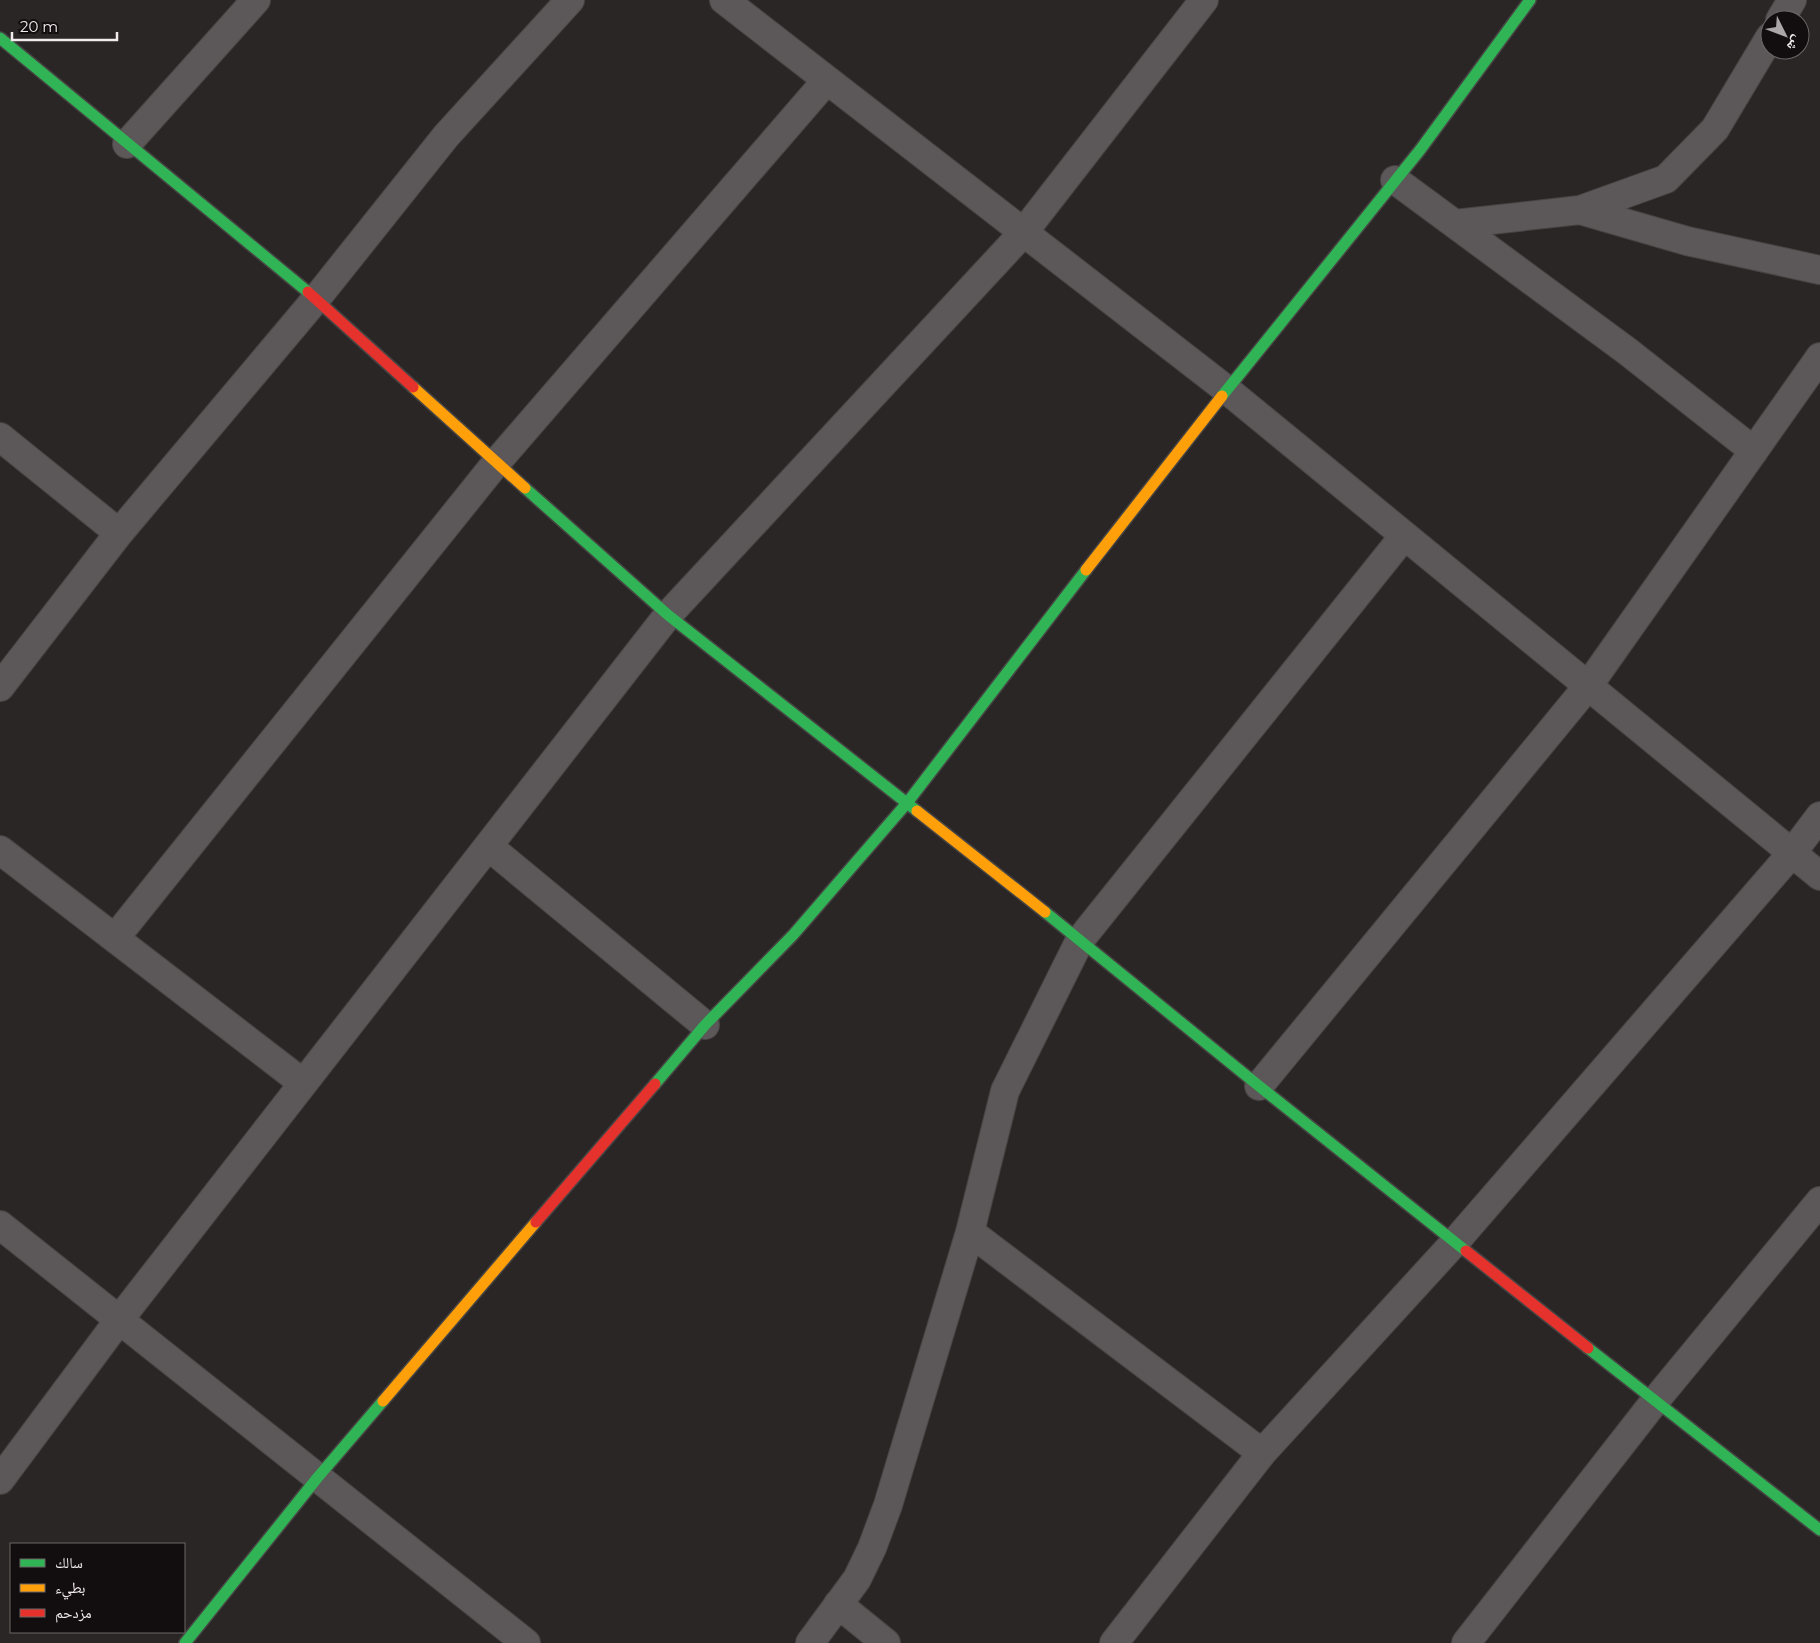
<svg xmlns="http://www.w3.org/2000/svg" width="1820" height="1643" font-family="Montserrat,'Noto Naskh Arabic',sans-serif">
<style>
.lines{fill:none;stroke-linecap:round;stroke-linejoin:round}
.street-casing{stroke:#474444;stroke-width:30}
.fast-casing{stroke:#474444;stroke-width:14}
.slow-casing{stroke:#474444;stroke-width:14}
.jam-casing{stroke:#474444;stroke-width:14}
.street{stroke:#5c5859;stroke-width:28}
.fast{stroke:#30b455;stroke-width:11}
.slow{stroke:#ff9f0a;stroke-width:11}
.jam{stroke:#e5322d;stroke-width:11}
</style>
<rect width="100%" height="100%" fill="#2a2626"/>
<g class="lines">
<defs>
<path id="street" d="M724,0L1227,390L1820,876
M1780,20L1792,0
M127,144L256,0
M1395,180L1627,351L1754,451
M1580,210L1666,179L1715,129L1770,37
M1455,224L1580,210L1687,241L1820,270
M0,437L119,533
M0,687L119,533L316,299L446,136L570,0
M488,846L705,1025
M0,850L303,1083
M115,938L496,463L827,80
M1259,1086L1588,686L1820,357
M0,1225L526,1643
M970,1232L1262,1453
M0,1480L119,1320L668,615L1023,233L1204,0
M838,1604L886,1643
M810,1643L857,1579L872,1548L888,1505L970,1232L1005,1091L1080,940L1404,536
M1114,1643L1262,1453L1455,1242L1792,853L1820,816
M1466,1643L1655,1401L1820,1201"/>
<path id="fast" d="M0,38L308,292
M1222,396L1420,150L1530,0
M525,488L668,615L917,811
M1045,912L1259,1086L1466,1251
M655,1084L705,1025L793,935L907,803L1086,570
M1588,1348L1820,1530
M185,1643L318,1477L383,1401"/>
<path id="slow" d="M413,387L525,488
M1086,570L1222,396
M917,811L1045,912
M383,1401L536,1222"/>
<path id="jam" d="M308,292L413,387
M536,1222L655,1084
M1466,1251L1588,1348"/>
</defs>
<use href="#street" class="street-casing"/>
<use href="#fast" class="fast-casing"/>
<use href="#slow" class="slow-casing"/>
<use href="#jam" class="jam-casing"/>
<use href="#street" class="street"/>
<use href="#fast" class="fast"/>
<use href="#slow" class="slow"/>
<use href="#jam" class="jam"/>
</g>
<rect x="10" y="1543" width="175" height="90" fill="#120e0f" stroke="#6b6667"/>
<rect x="20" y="1559" width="25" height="8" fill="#30b455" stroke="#6b6667"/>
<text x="55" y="1568" font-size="15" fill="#f1ebec">سالك</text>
<rect x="20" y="1584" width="25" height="8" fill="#ff9f0a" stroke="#6b6667"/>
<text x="55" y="1593" font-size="15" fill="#f1ebec">بطيء</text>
<rect x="20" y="1609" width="25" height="8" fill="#e5322d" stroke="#6b6667"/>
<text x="55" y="1618" font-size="15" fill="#f1ebec">مزدحم</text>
<g transform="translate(1785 35) rotate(132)"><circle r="24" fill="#120e0f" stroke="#6b6667"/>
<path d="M0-4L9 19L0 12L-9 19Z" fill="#aba6a7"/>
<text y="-8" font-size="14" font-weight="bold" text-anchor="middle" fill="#f1ebec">ش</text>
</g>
<path d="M12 32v8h105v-8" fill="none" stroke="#f1ebec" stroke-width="2.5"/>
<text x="20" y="32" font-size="15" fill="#f1ebec" stroke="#120e0f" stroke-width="4" paint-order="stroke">20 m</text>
</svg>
